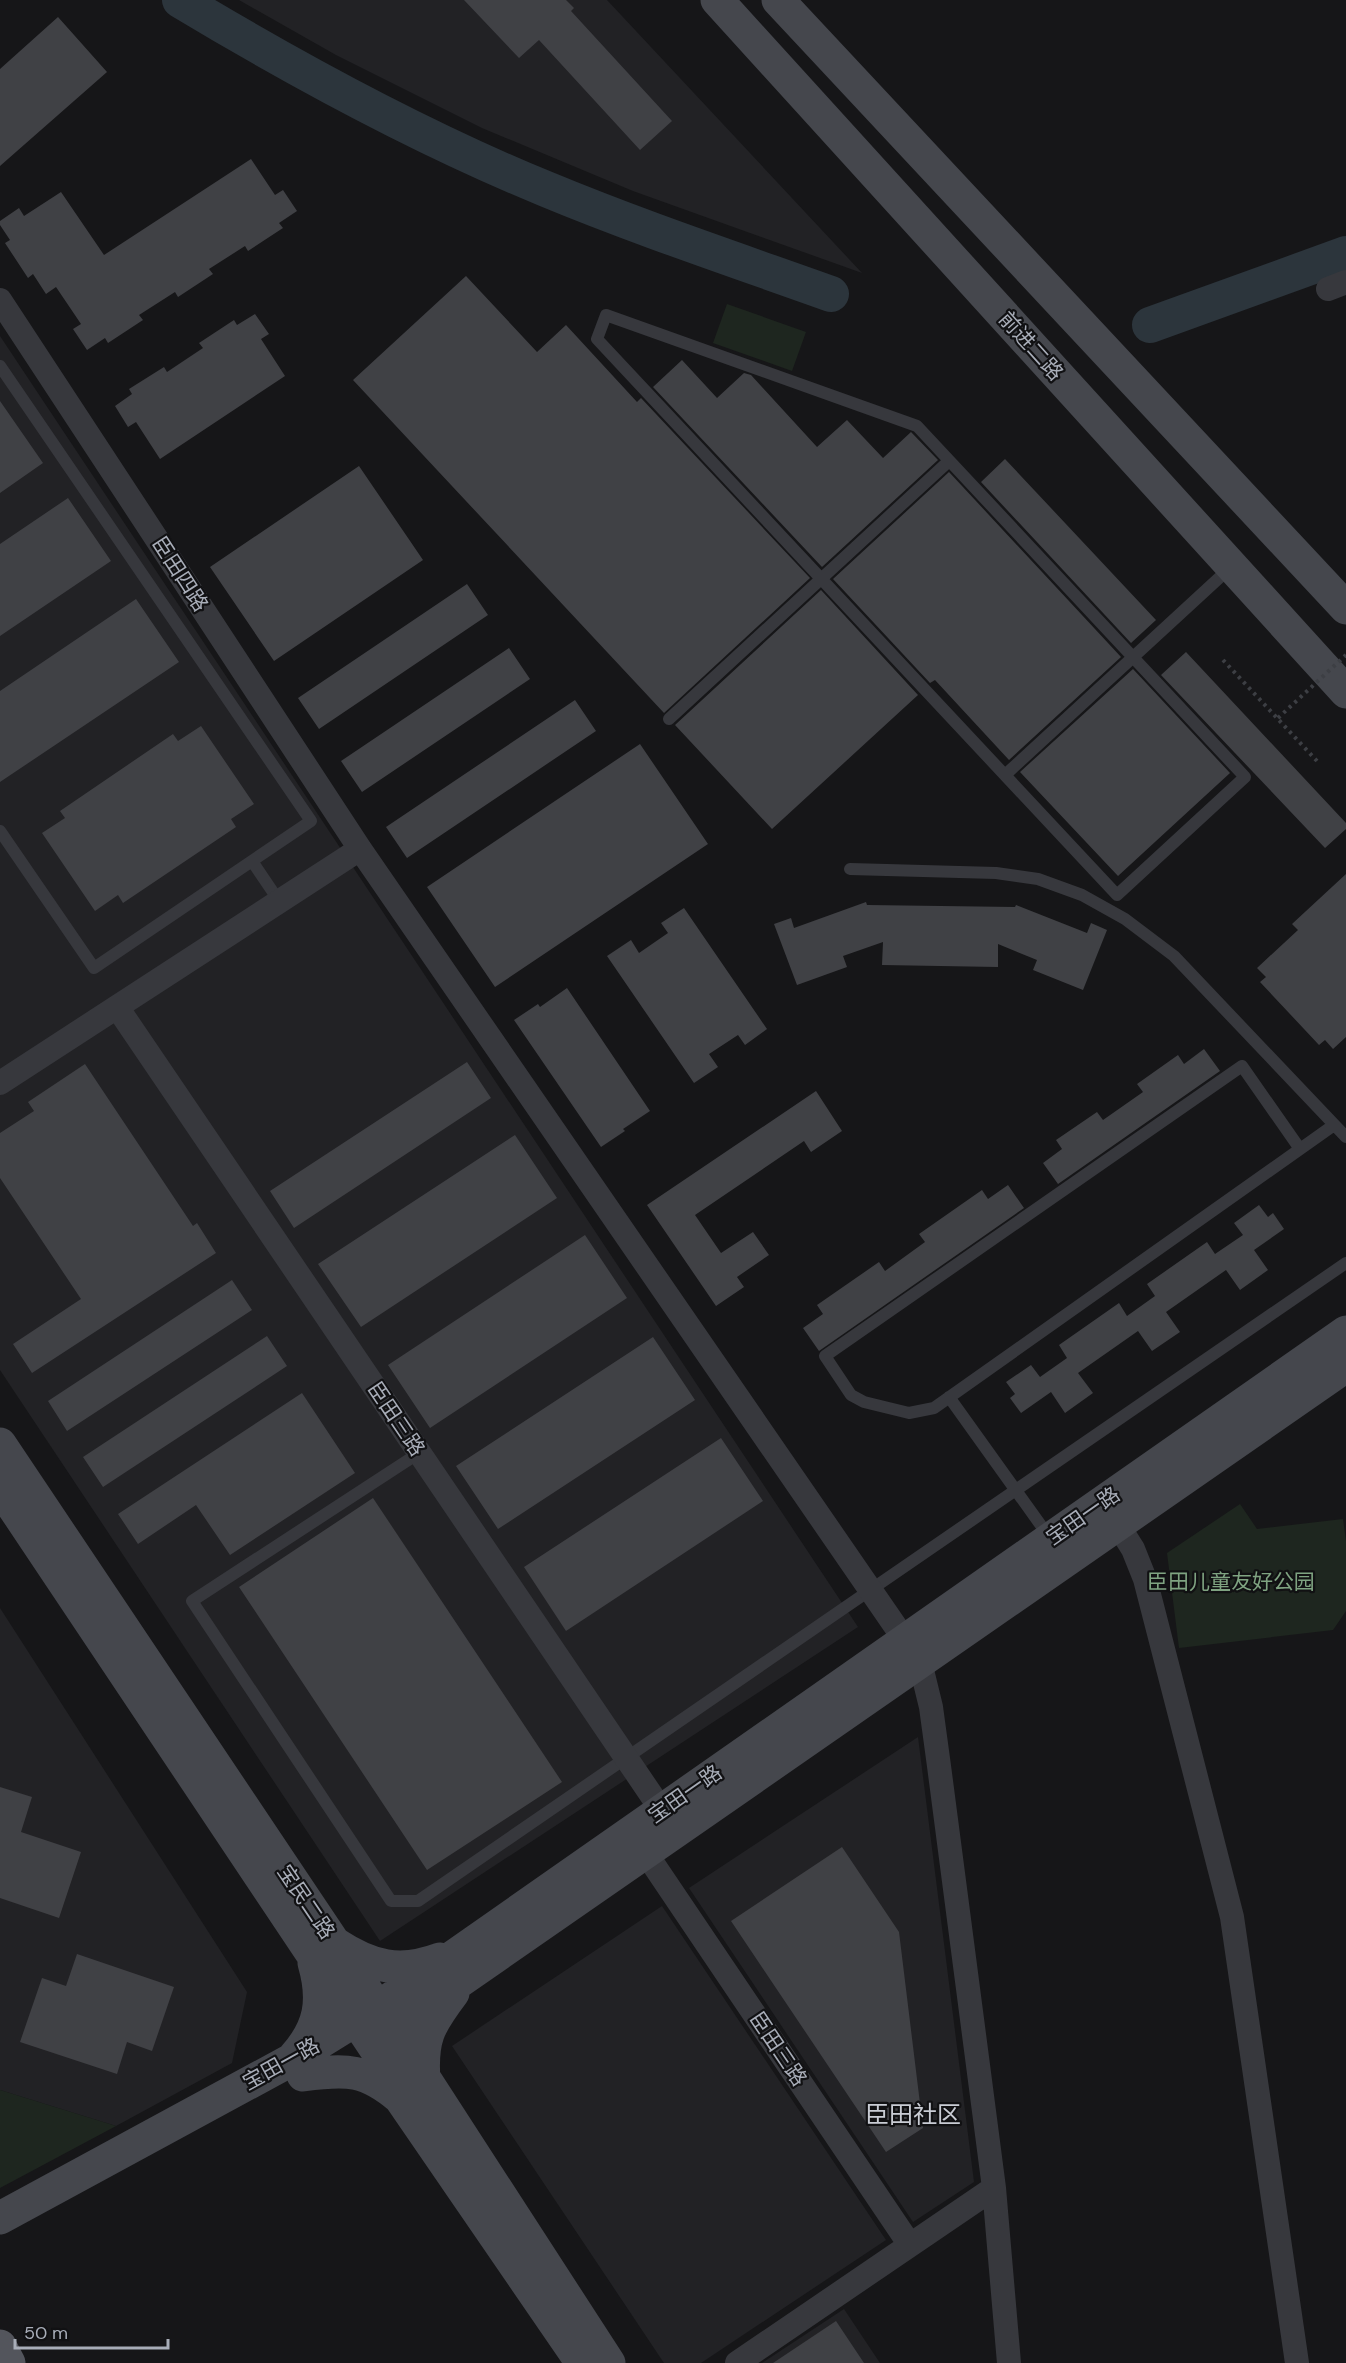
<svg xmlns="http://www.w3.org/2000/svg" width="1346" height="2363" font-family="'DM Sans','Noto Sans SC',sans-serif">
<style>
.built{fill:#222225}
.green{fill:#1e261f}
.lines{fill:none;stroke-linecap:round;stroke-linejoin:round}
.river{stroke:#2c353c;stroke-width:36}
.building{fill:#404145}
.path{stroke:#3d3f44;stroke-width:4;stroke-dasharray:3 4.5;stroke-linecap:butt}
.lane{stroke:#37383d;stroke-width:12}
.street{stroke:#37383d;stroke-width:24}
.secondary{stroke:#45474d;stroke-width:33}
.primary{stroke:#53555c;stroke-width:33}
.path-bridge{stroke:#3d3f44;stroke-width:4;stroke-dasharray:3 4.5;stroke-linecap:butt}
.labels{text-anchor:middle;stroke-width:4.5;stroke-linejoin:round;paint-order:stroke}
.street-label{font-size:21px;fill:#a8adb8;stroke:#111113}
.park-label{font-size:21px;fill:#7fa381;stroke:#111113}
.quarter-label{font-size:24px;fill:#c9ccd4;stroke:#111113}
</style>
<rect width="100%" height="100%" fill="#161618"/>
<path class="built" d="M239,0H607L862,273L633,191L482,128L336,55Z
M0,336L858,1627L380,1941L0,1370Z
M0,1608L247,1992L232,2063L116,2126L0,2090Z
M918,1737L974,2182L913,2222L689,1888Z
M662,1906L886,2240L701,2363H664L452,2046Z
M844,2309L880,2363H762Z"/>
<path class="green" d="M727,304L806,332L792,371L713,343Z
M1240,1504L1257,1529L1343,1519L1346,1541V1611L1333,1630L1179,1648L1167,1553Z
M0,2090L116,2126L0,2188Z"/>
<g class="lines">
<path class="river" d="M180,0C298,71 419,137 546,189C640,228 736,260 831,294
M1150,325L1346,254"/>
</g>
<path class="building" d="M464,0H566L574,8L571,11L672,121L640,150L539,40L519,58Z
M58,17L107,72L0,166V69Z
M251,159L275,195L283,190L297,211L279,223L283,228L248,251L245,246L209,269L213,274L178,297L175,292L139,315L143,320L108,343L105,338L87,350L73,329L81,324L56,287L46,294L33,274L28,278L5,243L10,240L0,225V221L19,208L24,216L61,192L104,255Z
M466,276L537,352L566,325L637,402L641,398L810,578L664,713L353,380Z
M255,314L269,334L261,339L285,376L160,459L136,422L128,427L115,406L132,394L129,389L164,367L167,372L203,348L199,343L234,320L237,325Z
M682,360L717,398L744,373L751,375L817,447L847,420L883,458L911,432L938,460L822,567L653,387Z
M0,401L43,463L0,493Z
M1005,459L1156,620L1131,643L981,482Z
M359,466L423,560L274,661L210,567Z
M949,472L1121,657L1009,760L935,680L930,683L833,579Z
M68,498L111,561L0,636V544Z
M467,584L488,615L319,729L298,698Z
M821,590L918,695L772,829L675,725Z
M136,599L179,662L0,782V691Z
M509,648L530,679L362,792L341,761Z
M1186,652L1346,823V829L1325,848L1161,675Z
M1133,669L1230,773L1118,876L1020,772Z
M575,700L596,731L407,858L386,827Z
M201,726L254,804L231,819L236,827L123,903L118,895L95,911L42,833L65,818L60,811L173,734L178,741Z
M640,744L708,844L495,987L427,887Z
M1346,874V1037L1333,1049L1325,1040L1319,1045L1260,982L1266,977L1257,968L1298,930L1292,924Z
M866,902L867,905L1015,907L1016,905L1087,933L1091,923L1107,930L1083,990L1033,970L1037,960L998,944V967L882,965L883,942L843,956L847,967L797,985L774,924L791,918L794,928Z
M684,908L767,1029L745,1045L738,1035L709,1054L718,1067L694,1083L607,956L631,940L639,953L668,933L661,923Z
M567,988L650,1111L623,1129L625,1131L601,1147L514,1020L538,1004L540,1007Z
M1204,1049L1220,1071L1058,1184L1043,1163L1062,1149L1056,1140L1097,1112L1103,1120L1143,1092L1137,1084L1178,1055L1184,1064Z
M467,1062L491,1098L294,1228L270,1191Z
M85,1064L193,1226L197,1223L216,1253L32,1373L13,1344L81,1299L0,1178V1133L34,1111L28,1102Z
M816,1091L842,1131L811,1152L804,1141L695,1215L721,1253L753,1232L769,1255L737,1277L744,1287L716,1306L647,1205Z
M515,1135L557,1198L361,1327L318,1264Z
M1008,1185L1024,1208L819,1351L803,1328L823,1314L817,1305L879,1262L885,1271L925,1242L919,1234L982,1190L988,1199Z
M1259,1205L1268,1217L1273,1213L1284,1229L1254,1250L1268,1270L1240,1290L1226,1270L1166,1312L1180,1332L1152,1351L1138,1331L1078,1373L1093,1393L1065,1413L1051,1392L1021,1413L1010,1398L1015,1394L1006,1382L1031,1365L1040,1377L1067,1358L1059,1345L1119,1303L1127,1316L1155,1296L1147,1284L1207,1242L1215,1254L1243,1235L1234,1223Z
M585,1235L627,1298L430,1428L388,1365Z
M232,1280L252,1310L67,1431L48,1401Z
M267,1336L287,1366L103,1487L83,1457Z
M653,1337L695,1400L498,1529L456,1466Z
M302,1393L355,1473L230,1555L196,1505L138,1544L118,1514Z
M721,1438L763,1501L566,1631L524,1567Z
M373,1498L562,1782L427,1870L239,1587Z
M0,1787L32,1797L21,1832L81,1852L59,1918L0,1898Z
M842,1847L899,1932L923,2128L886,2152L731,1921Z
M77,1954L174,1987L152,2051L127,2042L117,2074L20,2042L42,1978L66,1986Z
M836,2321L864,2363H773Z"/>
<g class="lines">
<path class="path" d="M1223,660L1317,761"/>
<path class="lane" d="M606,315L917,426L1245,777L1117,895L597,339Z
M0,366L311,821L94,968L0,831
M669,719L949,461
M1005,775L1231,567
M252,861L279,901
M850,869L996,873L1038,879L1082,895L1125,919L1174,956L1346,1137
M1300,1149L1242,1066L825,1356L851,1395L864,1402L909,1413L934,1408L1334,1125
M949,1397L1050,1538
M419,1453L192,1601L391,1901H418L1346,1263"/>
<path class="street" d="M1328,289L1346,282
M0,300L360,849L920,1662L931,1707L939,1766L994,2188L1009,2363
M117,1007L671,1824
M0,1083L360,849
M1109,1511L1133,1549L1145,1579L1232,1917L1297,2363
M645,1852L910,2245
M737,2363L994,2188"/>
<path class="secondary" d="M717,0L1346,692
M778,0L1346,608
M0,1444L412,2059L609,2363
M0,1487L383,2060L400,2098L582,2363
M336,1944C371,1967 400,1974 440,1959
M374,2034L427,2004L1346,1366
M294,2057C320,2028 325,2001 314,1963
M303,2075C347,2069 366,2069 400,2098
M424,2081C421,2039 428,2026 453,1993
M0,2218L293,2059L414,1984L1346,1332"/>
<path class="primary" d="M0,2346L9,2363"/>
<path class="path-bridge" d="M1278,718L1346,655"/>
</g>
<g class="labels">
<g class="street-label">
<text transform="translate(1031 346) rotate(48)" y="7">前进二路</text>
<text transform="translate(180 574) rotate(57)" y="7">臣田四路</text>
<text transform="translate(396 1419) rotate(56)" y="7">臣田三路</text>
<text transform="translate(1083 1516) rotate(-35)" y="7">宝田一路</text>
<text transform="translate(685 1794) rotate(-35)" y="7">宝田一路</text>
<text transform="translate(306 1902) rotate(56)" y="7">宝民二路</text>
<text transform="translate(778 2049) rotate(56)" y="7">臣田三路</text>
<text transform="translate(281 2064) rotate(-29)" y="7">宝田一路</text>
</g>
<g class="park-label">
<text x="1231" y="1589">臣田儿童友好公园</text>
</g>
<g class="quarter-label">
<text x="913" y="2123">臣田社区</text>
</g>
</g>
<path d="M15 2339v9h153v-9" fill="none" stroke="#a8adb8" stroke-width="3"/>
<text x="24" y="2339" font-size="18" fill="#a8adb8" stroke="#111113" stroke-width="4.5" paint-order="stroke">50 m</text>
</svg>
